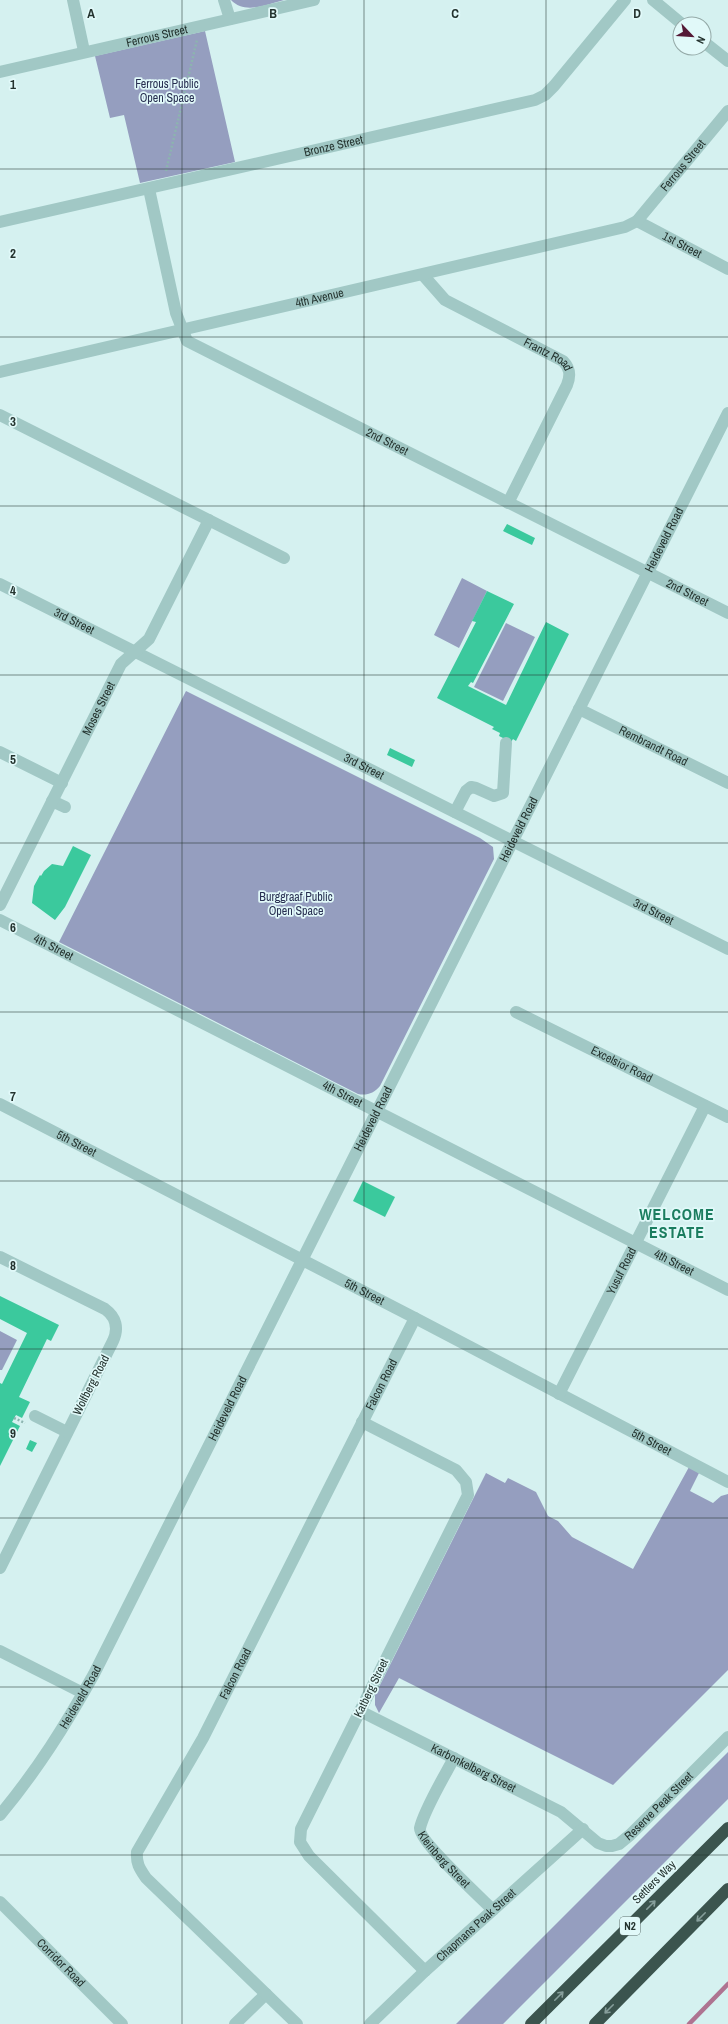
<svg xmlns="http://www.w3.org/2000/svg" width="728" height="2024" font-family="'Archivo Narrow',sans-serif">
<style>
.green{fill:#959ebf}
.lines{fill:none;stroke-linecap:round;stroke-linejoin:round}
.stream{stroke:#ae7491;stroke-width:4.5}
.building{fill:#3bc99d}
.path{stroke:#8cb4af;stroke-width:2.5;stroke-dasharray:2 2;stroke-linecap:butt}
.minor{stroke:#a1c8c5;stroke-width:12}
.highway{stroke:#3b544e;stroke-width:12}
.oneway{stroke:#869e9b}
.grid{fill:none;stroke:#24332f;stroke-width:1;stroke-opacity:0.55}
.labels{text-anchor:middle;stroke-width:3.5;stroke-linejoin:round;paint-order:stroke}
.shield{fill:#e1f9f9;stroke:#5d6e6c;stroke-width:1}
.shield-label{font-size:11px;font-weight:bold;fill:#24332f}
.street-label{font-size:12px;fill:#24332f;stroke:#e1f9f9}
.park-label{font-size:12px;fill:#282f51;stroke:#e1f9f9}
.district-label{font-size:16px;font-weight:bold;letter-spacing:1px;fill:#1b7d5f;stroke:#e1f9f9}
.grid-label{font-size:13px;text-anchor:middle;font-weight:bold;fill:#24332f;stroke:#e1f9f9;stroke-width:3.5;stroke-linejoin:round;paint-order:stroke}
</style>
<rect width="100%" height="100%" fill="#d5f1f0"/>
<path class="green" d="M231,0H284C268,4 245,15 231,0Z
M205,31L235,162L140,183L124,115L110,118L95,56Z
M462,578L487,591L459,648L434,635Z
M506,623L535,637L503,701L474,687Z
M186,691L480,838L493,847L494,859L380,1086C374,1093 367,1096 358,1094L59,942Z
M0,1331L17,1340L2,1370H0Z
M689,1467L699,1473L690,1491L713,1503L721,1496L728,1494V1670L613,1785L399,1678L379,1713L375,1705V1695L486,1473L505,1483L508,1478L536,1492L548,1516L558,1521L572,1537L633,1569Z
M728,1752V1799L503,2024H456Z"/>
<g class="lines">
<path class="stream" d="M689,2024L728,1984"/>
</g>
<path class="building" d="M507,524L535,538L532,545L503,531Z
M487,591L514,604L473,683L471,682L468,686L506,705L546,622L569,634L516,741L513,739L511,742L499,736L500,733L492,729L494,727L437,698L476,622L472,621Z
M390,748L415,760L412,767L387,755Z
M73,846L91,855L65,907L55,920L32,903L34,886L40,875L41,876L44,871L52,864L63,866Z
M363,1181L395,1197L385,1217L353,1201Z
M0,1296L59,1325L51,1341L47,1339L19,1397L30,1402L22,1418L16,1415L12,1422L20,1426L0,1466V1383L2,1384L27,1333L0,1319Z
M30,1440L37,1443L32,1452L26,1449Z"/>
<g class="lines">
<path class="path" d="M166,171L197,40
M14,1418L25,1423"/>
<g class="minor">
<path d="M73,0L84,51"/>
<path d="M224,0L230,19"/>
<path d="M653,0L682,24"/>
<path d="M704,42L728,61"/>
<path id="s1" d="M0,72L314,0"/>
<path id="s2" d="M149,189L176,313L187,341L728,613"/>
<path id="s3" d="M637,221L728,269"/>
<path id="s4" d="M0,222L535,100L545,95L554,86L625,0"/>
<path id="s5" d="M423,275L445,300L563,361C570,368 571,375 567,385L508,503"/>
<path id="s6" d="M0,372L625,227L637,221L728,111"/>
<path d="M0,415L284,558"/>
<path id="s7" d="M0,584L728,949"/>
<path id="s8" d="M579,709L728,783"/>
<path d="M0,752L62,783"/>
<path d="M52,801L65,807"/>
<path d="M455,812L466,791L471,787L476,788L494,796L503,793L506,743"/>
<path id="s9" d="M0,905L121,664L149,639L209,520"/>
<path id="s10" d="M0,920L728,1290"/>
<path id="s11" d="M516,1012L728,1117"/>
<path id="s12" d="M0,1104L415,1318L728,1482"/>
<path d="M0,1257L105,1309C116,1317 119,1328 113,1341L0,1568"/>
<path id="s13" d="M559,1394L705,1106"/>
<path d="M35,1416L67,1432"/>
<path d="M362,1422L456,1470L466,1482L468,1495L301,1829L300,1842L309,1856L425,1971"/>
<path d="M0,1651L83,1693"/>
<path id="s14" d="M360,1711L561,1812L598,1843L606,1846H612L619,1844L630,1835L728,1737"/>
<path id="s15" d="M454,1758C445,1775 424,1810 420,1828C418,1840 481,1898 493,1910"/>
<path id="s16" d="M0,1815C38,1769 65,1726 94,1674L728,413"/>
<path id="s17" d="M0,1902L122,2024"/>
<path d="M235,2024L266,1994"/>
<path id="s18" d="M297,2024L146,1878C140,1869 136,1864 137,1852L203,1738L415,1318"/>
<path id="s19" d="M370,2024L425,1971L583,1829"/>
</g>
<path class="highway" d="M531,2024L728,1828
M595,2024L728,1889"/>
</g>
<defs><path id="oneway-shaft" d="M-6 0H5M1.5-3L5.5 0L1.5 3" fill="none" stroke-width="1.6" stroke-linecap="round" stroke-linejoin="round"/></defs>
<g class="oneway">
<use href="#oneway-shaft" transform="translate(651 1905) rotate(-45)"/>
<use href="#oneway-shaft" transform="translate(701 1917) rotate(135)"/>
<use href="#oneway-shaft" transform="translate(559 1996) rotate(-45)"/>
<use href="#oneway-shaft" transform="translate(609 2009) rotate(135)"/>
</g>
<path class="grid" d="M182,0V2024M364,0V2024M546,0V2024M0,169H728M0,337H728M0,506H728M0,675H728M0,843H728M0,1012H728M0,1181H728M0,1349H728M0,1518H728M0,1687H728M0,1855H728"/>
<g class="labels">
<rect class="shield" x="620" y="1917" width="20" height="18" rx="3"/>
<g class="shield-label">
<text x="630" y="1930">N2</text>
</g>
<g class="street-label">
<text dy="4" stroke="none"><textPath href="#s1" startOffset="161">Ferrous Street</textPath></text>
<text dy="4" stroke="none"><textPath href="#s4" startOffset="342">Bronze Street</textPath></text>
<text dy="4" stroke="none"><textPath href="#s6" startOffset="727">Ferrous Street</textPath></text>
<text dy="4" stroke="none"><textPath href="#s3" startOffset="51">1st Street</textPath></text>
<text dy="4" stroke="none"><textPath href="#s6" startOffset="328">4th Avenue</textPath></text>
<text dy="4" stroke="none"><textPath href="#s5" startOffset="150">Frantz Road</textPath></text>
<text dy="4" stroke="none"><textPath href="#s2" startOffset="381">2nd Street</textPath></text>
<text dy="4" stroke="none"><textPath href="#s16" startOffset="1439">Heideveld Road</textPath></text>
<text dy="4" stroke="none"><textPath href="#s2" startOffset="717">2nd Street</textPath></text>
<text dy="4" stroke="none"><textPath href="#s7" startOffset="83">3rd Street</textPath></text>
<text dy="4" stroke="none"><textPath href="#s9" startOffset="220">Moses Street</textPath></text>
<text dy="4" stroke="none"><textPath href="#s8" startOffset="83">Rembrandt Road</textPath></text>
<text dy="4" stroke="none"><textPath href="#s7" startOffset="407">3rd Street</textPath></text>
<text dy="4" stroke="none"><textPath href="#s16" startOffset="1115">Heideveld Road</textPath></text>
<text dy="4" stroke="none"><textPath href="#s7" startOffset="731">3rd Street</textPath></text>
<text dy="4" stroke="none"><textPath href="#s10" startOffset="60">4th Street</textPath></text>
<text dy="4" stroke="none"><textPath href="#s11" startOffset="118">Excelsior Road</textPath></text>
<text dy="4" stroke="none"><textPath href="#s10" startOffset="384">4th Street</textPath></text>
<text dy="4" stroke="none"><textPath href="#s16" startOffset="791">Heideveld Road</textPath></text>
<text dy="4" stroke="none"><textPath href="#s12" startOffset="86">5th Street</textPath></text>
<text dy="4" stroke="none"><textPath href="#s10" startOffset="756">4th Street</textPath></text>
<text dy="4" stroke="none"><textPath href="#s13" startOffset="138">Yusuf Road</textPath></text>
<text dy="4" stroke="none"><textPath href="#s12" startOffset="410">5th Street</textPath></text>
<text transform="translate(91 1385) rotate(-63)" y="4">Wolfberg Road</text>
<text dy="4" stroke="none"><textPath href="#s18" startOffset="766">Falcon Road</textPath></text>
<text dy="4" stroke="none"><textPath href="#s16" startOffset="467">Heideveld Road</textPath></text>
<text dy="4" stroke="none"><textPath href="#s12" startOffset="734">5th Street</textPath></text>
<text dy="4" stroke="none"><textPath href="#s18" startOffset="442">Falcon Road</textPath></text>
<text transform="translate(371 1688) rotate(-64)" y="4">Katberg Street</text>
<text dy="4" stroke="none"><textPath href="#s16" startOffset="143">Heideveld Road</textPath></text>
<text dy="4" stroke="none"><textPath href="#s14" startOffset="127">Karbonkelberg Street</textPath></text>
<text dy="4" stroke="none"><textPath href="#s14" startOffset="350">Reserve Peak Street</textPath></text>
<text dy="4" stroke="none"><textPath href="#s15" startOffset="118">Kleinberg Street</textPath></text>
<text transform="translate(654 1882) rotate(-45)" y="4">Settlers Way</text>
<text dy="4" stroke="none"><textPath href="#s19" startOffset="145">Chapmans Peak Street</textPath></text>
<text dy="4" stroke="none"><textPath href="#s17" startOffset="86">Corridor Road</textPath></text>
</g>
<g class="park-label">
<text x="167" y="88">Ferrous Public<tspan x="167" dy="14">Open Space</tspan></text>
<text x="296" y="901">Burggraaf Public<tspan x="296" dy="14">Open Space</tspan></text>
</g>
<g class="district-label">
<text x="677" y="1220">WELCOME<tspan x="677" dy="18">ESTATE</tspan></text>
</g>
</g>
<g class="grid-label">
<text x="91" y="18">A</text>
<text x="273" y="18">B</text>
<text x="455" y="18">C</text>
<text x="637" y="18">D</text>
<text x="13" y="89">1</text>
<text x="13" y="258">2</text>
<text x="13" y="426">3</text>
<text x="13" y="595">4</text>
<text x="13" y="764">5</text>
<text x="13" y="932">6</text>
<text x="13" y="1101">7</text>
<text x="13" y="1270">8</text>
<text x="13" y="1438">9</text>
</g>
<g transform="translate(692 36) rotate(115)"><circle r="19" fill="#e1f9f9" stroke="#95aaa8"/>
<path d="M0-3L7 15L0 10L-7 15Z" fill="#541936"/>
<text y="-6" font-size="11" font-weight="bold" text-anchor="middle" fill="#24332f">N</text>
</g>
</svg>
